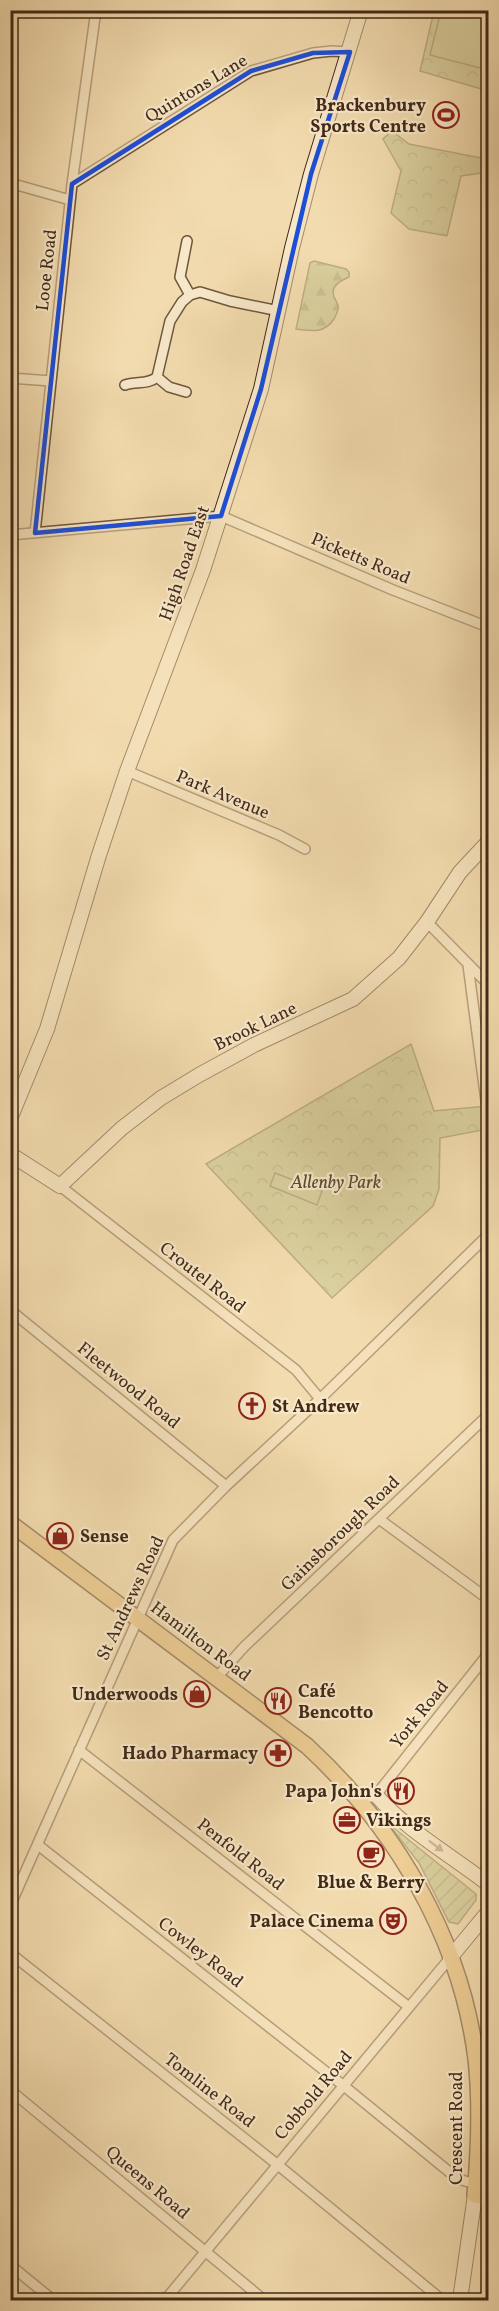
<svg xmlns="http://www.w3.org/2000/svg" width="499" height="2311" font-family="Vollkorn,serif">
<style>
.forest{fill:url(#forest-firs);stroke:#807550;stroke-width:1.5}
.park{fill:url(#park-crowns);stroke:#807550;stroke-width:1.5}
.garden{fill:url(#garden-furrows);stroke:#807550;stroke-width:1.5}
.pitch{fill:#bcc089;stroke:#807550;stroke-width:1.5}
.lines{fill:none;stroke-linecap:round;stroke-linejoin:round}
.street-casing{stroke:#6f563d;stroke-width:12}
.secondary-casing{stroke:#432a17;stroke-width:16}
.primary-casing{stroke:#432a17;stroke-width:18}
.street{stroke:#f7e8ca;stroke-width:9}
.secondary{stroke:#f7e8ca;stroke-width:14}
.primary{stroke:#e9be77;stroke-width:15}
.oneway{fill:#9d8970}
.marked{fill:none;stroke:#1d4ed8;stroke-width:4.5;stroke-linejoin:round}
.labels{text-anchor:middle;stroke-width:4.5;stroke-linejoin:round;paint-order:stroke}
.street-label{font-size:18px;fill:#432a17;stroke:#f7e8ca}
.poi-label{font-size:18px;font-weight:bold;fill:#432a17;stroke:#f7e8ca;text-anchor:end}
.park-label{font-size:18px;font-style:italic;fill:#5b482e;stroke:#f7e8ca}
</style>
<defs>
<pattern id="forest-firs" width="22" height="20" patternUnits="userSpaceOnUse" patternTransform="scale(1.5)"><rect width="22" height="20" fill="#bcc089"/><path d="M5 1l3.5 6h-7zM16 11l3.5 6h-7z" fill="#9a9c6f"/></pattern>
<pattern id="park-crowns" width="20" height="18" patternUnits="userSpaceOnUse" patternTransform="scale(1.5)"><rect width="20" height="18" fill="#bcc089"/><path d="M2 6a3 3 0 1 1 6 0M12 15a3 3 0 1 1 6 0" fill="none" stroke="#9a9c6f"/></pattern>
<pattern id="garden-furrows" width="10" height="10" patternUnits="userSpaceOnUse" patternTransform="scale(1.5)"><rect width="10" height="10" fill="#bcc089"/><path d="M-1 1l2-2M0 10L10 0M9 11l2-2" fill="none" stroke="#9a9c6f"/></pattern>
</defs>
<rect width="100%" height="100%" fill="#f2dbae"/>
<filter id="stains"><feTurbulence type="fractalNoise" baseFrequency=".00333" numOctaves="4"/><feColorMatrix values="0 0 0 0 .2 0 0 0 0 .09 0 0 0 0 .02 0 0 0 .5 -.17"/></filter>
<radialGradient id="worn" r=".72"><stop offset=".6" stop-color="#630" stop-opacity="0"/><stop offset="1" stop-color="#630" stop-opacity=".3"/></radialGradient>
<path class="forest" d="M314,261L346,269L349,272V277C340,281 330,286 334,297C335,299 338,304 338,306C339,310 336,315 334,319C324,334 311,331 296,329L310,263Z"/>
<path class="park" d="M434,11H488V91L420,71Z
M392,131L409,144L481,158L488,134V172L461,176L447,236L409,229L391,213L401,171L383,139Z
M411,1044L434,1111L487,1106L488,1129L440,1138L439,1189L433,1206L332,1298L206,1164Z"/>
<path class="garden" d="M394,1828L476,1894V1900L458,1924L449,1922L419,1863L393,1830Z"/>
<path class="pitch" d="M441,11H488V70L430,55Z
M275,1173L322,1191L317,1205L270,1186Z"/>
<g class="lines">
<defs>
<path id="street" d="M10,183L70,200
M72,184L251,71L313,53L332,51L350,52
M187,241L180,277L190,295
M157,377L169,387L186,392
M10,378L51,381
M125,385C136,381 148,385 157,377L170,321L182,302L190,295L200,292L230,301L279,311
M35,533L72,184L96,10
M10,535L221,516L393,590L488,627
M127,771L279,835L305,849
M427,922L488,984
M468,965L488,1116
M60,1186L296,1370L320,1399
M10,1310L226,1486
M379,1519L488,1599
M217,1677L244,1647L488,1415
M79,1750L409,2007
M376,1795L488,1654
M38,1845L344,2086L458,2179L476,2184
M10,1906L173,1540L226,1486L320,1399L488,1235
M10,1953L278,2165L442,2300
M10,2090L264,2300
M10,2265L53,2300
M165,2300L450,1958"/>
<path id="secondary" d="M10,1119L47,1029L99,855L127,771L203,570L261,389L292,248L311,174L361,10
M10,1154L60,1186L122,1128L161,1098L199,1075L254,1045L353,999L399,958L427,922L460,872L488,842
M359,1799L367,1794L376,1795C407,1831 451,1855 488,1884
M450,1958L488,1912
M460,2300L475,2195"/>
<path id="primary" d="M10,1523L307,1746C395,1827 461,1938 476,2059C481,2104 479,2150 475,2195L488,2197"/>
</defs>
<use href="#street" class="street-casing"/>
<use href="#secondary" class="secondary-casing"/>
<use href="#primary" class="primary-casing"/>
<use href="#street" class="street"/>
<use href="#secondary" class="secondary"/>
<use href="#primary" class="primary"/>
</g>
<defs><path id="oneway-solid" d="M-6-.8H1V-3.2L6.5 0L1 3.2V.8H-6Z" transform="scale(1.5)"/></defs>
<use class="oneway" href="#oneway-solid" transform="translate(436 1846) rotate(37)"/>
<path d="M0 0H499V2311H0ZM350,52L311,174L261,389L221,516L35,533L72,184L251,71L313,53Z" fill="#f2dbae" fill-opacity=".55" fill-rule="evenodd"/>
<path class="marked" d="M350,52L311,174L261,389L221,516L35,533L72,184L251,71L313,53Z"/>
<defs>
<symbol id="stadium-ring" viewBox="-11 -11 22 22"><circle r="9.5" fill="#f7e8ca" stroke="#8f2418" stroke-width="1.5"/><path d="M0-5a6.5 5 0 1 0 0 10a6.5 5 0 1 0 0-10ZM-3.5-1.8h7v3.6h-7Z" fill="#8f2418"/></symbol>
<symbol id="church-ring" viewBox="-11 -11 22 22"><circle r="9.5" fill="#f7e8ca" stroke="#8f2418" stroke-width="1.5"/><path d="M-1.2-6h2.4v3.5h3.3v2.4h-3.3V6h-2.4V-.1h-3.3v-2.4h3.3Z" fill="#8f2418"/></symbol>
<symbol id="shop-ring" viewBox="-11 -11 22 22"><circle r="9.5" fill="#f7e8ca" stroke="#8f2418" stroke-width="1.5"/><path d="M-5-2.5h2.3a2.7 3.5 0 0 1 5.4 0H5L5.5 6h-11ZM-1.5-2.5h3a1.5 2.3 0 0 0-3 0Z" fill="#8f2418"/></symbol>
<symbol id="restaurant-ring" viewBox="-11 -11 22 22"><circle r="9.5" fill="#f7e8ca" stroke="#8f2418" stroke-width="1.5"/><path d="M-5-6h1v4h1v-4h1v4h1v-4h1v5L-1.5 .5V6h-2V.5L-5-1ZM5-6V6H3V1.5H1.5Q1.5-4 5-6Z" fill="#8f2418"/></symbol>
<symbol id="pharmacy-ring" viewBox="-11 -11 22 22"><circle r="9.5" fill="#f7e8ca" stroke="#8f2418" stroke-width="1.5"/><path d="M-2-6h4v4h4v4h-4v4h-4v-4h-4v-4h4Z" fill="#8f2418"/></symbol>
<symbol id="office-ring" viewBox="-11 -11 22 22"><circle r="9.5" fill="#f7e8ca" stroke="#8f2418" stroke-width="1.5"/><path d="M-6-3h4V-5.5h4V-3h4V5H-6ZM-1-4.5V-3h2v-1.5ZM-6 0V1H6V0Z" fill="#8f2418"/></symbol>
<symbol id="cafe-ring" viewBox="-11 -11 22 22"><circle r="9.5" fill="#f7e8ca" stroke="#8f2418" stroke-width="1.5"/><path d="M-5.5-4.5H6V0H3Q3 3.5 0 3.5H-2.5Q-5.5 3.5-5.5 0ZM3-3.2v2h1.7v-2ZM-6 4.5H4V6H-6Z" fill="#8f2418"/></symbol>
<symbol id="theatre-ring" viewBox="-11 -11 22 22"><circle r="9.5" fill="#f7e8ca" stroke="#8f2418" stroke-width="1.5"/><path d="M-5-5.5Q0-4 5-5.5V0Q5 5 0 6Q-5 5-5 0ZM-3.3-2.5H-1v1.5H-3.3ZM1-2.5H3.3v1.5H1ZM-2.8 1Q0 5.5 2.8 1Z" fill="#8f2418"/></symbol>
</defs>
<g fill-rule="evenodd">
<use href="#stadium-ring" x="431" y="100" width="30" height="30"/>
<use href="#church-ring" x="237" y="1391" width="30" height="30"/>
<use href="#shop-ring" x="45" y="1521" width="30" height="30"/>
<use href="#shop-ring" x="182" y="1679" width="30" height="30"/>
<use href="#restaurant-ring" x="263" y="1686" width="30" height="30"/>
<use href="#pharmacy-ring" x="263" y="1738" width="30" height="30"/>
<use href="#restaurant-ring" x="386" y="1776" width="30" height="30"/>
<use href="#office-ring" x="332" y="1805" width="30" height="30"/>
<use href="#cafe-ring" x="356" y="1839" width="30" height="30"/>
<use href="#theatre-ring" x="378" y="1906" width="30" height="30"/>
</g>
<g class="labels">
<g class="street-label">
<text transform="translate(196 88) rotate(-31)" y="6">Quintons Lane</text>
<text transform="translate(46 270) rotate(-84)" y="6">Looe Road</text>
<text transform="translate(361 558) rotate(23)" y="6">Picketts Road</text>
<text transform="translate(184 563) rotate(-71)" y="6">High Road East</text>
<text transform="translate(223 794) rotate(23)" y="6">Park Avenue</text>
<text transform="translate(255 1026) rotate(-26)" y="6">Brook Lane</text>
<text transform="translate(203 1277) rotate(38)" y="6">Croutel Road</text>
<text transform="translate(129 1385) rotate(39)" y="6">Fleetwood Road</text>
<text transform="translate(340 1533) rotate(-44)" y="6">Gainsborough Road</text>
<text transform="translate(130 1598) rotate(-65)" y="6">St Andrews Road</text>
<text transform="translate(201 1641) rotate(37)" y="6">Hamilton Road</text>
<text transform="translate(419 1714) rotate(-51)" y="6">York Road</text>
<text transform="translate(241 1854) rotate(38)" y="6">Penfold Road</text>
<text transform="translate(201 1952) rotate(38)" y="6">Cowley Road</text>
<text transform="translate(210 2090) rotate(38)" y="6">Tomline Road</text>
<text transform="translate(313 2095) rotate(-50)" y="6">Cobbold Road</text>
<text transform="translate(456 2128) rotate(-90)" y="6">Crescent Road</text>
<text transform="translate(148 2182) rotate(40)" y="6">Queens Road</text>
</g>
<g class="poi-label">
<text x="426" y="111">Brackenbury<tspan x="426" dy="21">Sports Centre</tspan></text>
<text x="272" y="1412" text-anchor="start">St Andrew</text>
<text x="80" y="1542" text-anchor="start">Sense</text>
<text x="298" y="1697" text-anchor="start">Café<tspan x="298" dy="21">Bencotto</tspan></text>
<text x="178" y="1700">Underwoods</text>
<text x="258" y="1759">Hado Pharmacy</text>
<text x="382" y="1797">Papa John's</text>
<text x="366" y="1826" text-anchor="start">Vikings</text>
<text x="371" y="1888" text-anchor="middle">Blue &amp; Berry</text>
<text x="374" y="1927">Palace Cinema</text>
</g>
<g class="park-label">
<text x="336" y="1188">Allenby Park</text>
</g>
</g>
<rect width="499" height="2311" fill="none" stroke="#f2dbae" stroke-width="36"/>
<rect x="12" y="12" width="475" height="2287" fill="none" stroke="#432a17" stroke-width="3"/>
<rect x="18" y="18" width="463" height="2275" fill="none" stroke="#432a17" stroke-width="1.5"/>
<rect width="100%" height="100%" filter="url(#stains)"/>
<rect width="100%" height="100%" fill="url(#worn)"/>
</svg>
